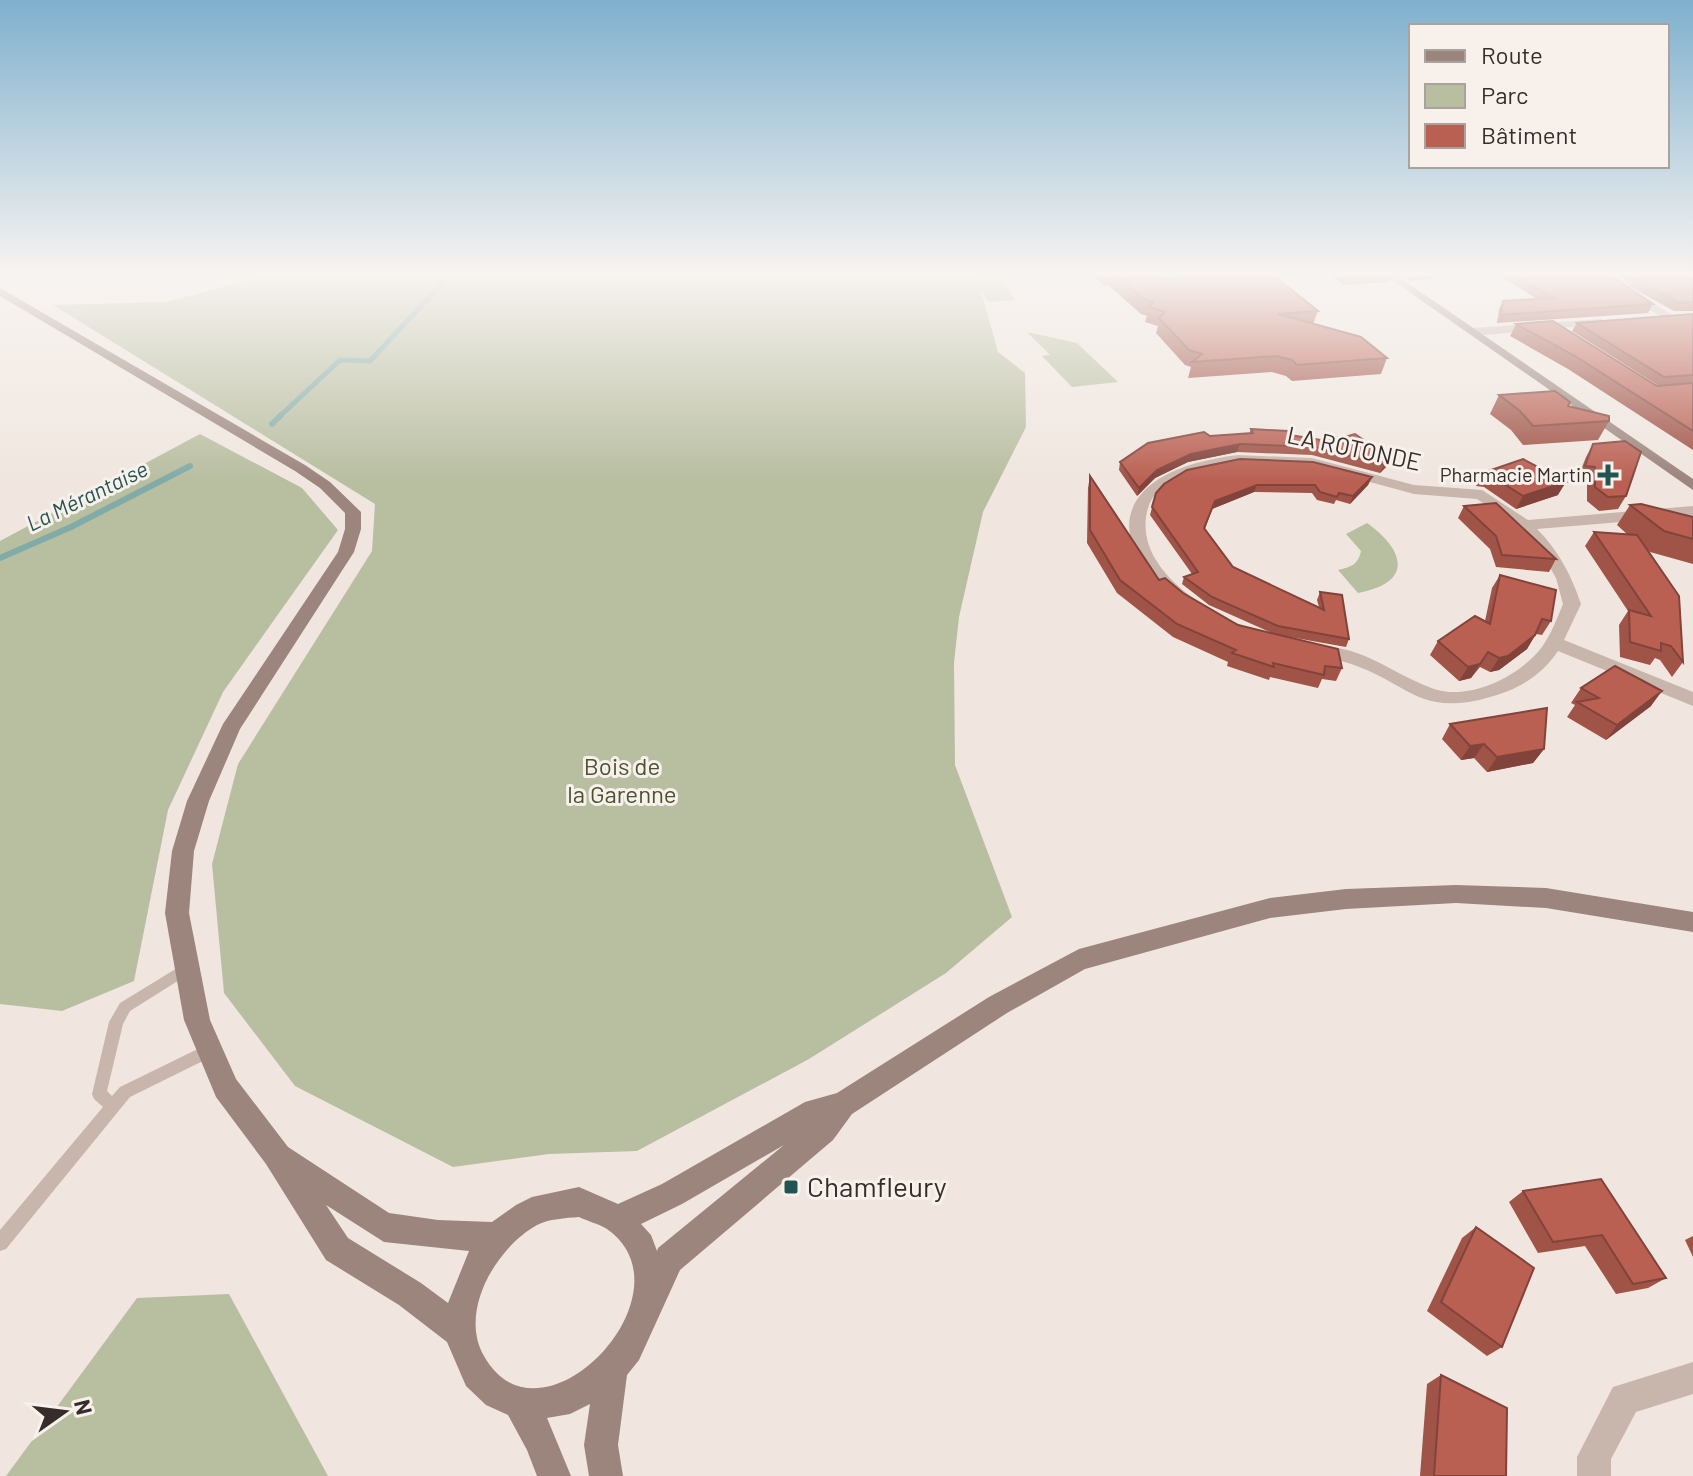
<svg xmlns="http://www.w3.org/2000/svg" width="1693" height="1476" font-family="Barlow,sans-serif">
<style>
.green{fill:#b8bea0}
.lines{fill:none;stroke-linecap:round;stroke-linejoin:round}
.stream-far1{stroke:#81aba7;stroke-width:5}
.stream{stroke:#81aba7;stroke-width:6}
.lane{fill:#c8b5ac;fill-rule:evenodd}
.street{fill:#c8b5ac;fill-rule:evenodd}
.secondary{fill:#9b857d;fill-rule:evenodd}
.wall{fill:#a05347}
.shaded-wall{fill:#82433a}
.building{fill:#ba6053;stroke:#82433a;stroke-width:2}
.poi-dot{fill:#245451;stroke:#f8f1eb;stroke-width:3}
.labels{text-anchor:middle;stroke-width:6;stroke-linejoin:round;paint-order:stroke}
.far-poi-label{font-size:20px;fill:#362c2a;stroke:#f8f1eb;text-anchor:end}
.far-water-label{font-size:22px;font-style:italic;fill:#245451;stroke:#f8f1eb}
.street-label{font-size:24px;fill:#362c2a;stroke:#f8f1eb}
.park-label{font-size:24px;fill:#4a5230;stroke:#f8f1eb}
.near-poi-label{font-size:28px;fill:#362c2a;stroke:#f8f1eb;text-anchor:start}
</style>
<rect width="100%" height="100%" fill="#f0e6df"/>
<path class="green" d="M267,275H976L978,280L1002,279L1015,300L988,302L981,291L998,352L1025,373L1026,427L983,512L959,617L954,663L955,765L1012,917L946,973L809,1059L637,1151L549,1154L453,1167L295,1086L224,993L212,864L238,764L372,551L375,504L53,305L166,302Z
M1027,332L1077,343L1118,382L1072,387L1042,356L1050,355Z
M200,434L302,488L338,530L223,692L168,810L134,981L62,1011L0,1004V541Z
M1367,523C1406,551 1413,583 1358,593L1338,570C1351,567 1358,565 1361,551L1346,534Z
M229,1294L328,1476H6L137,1298Z"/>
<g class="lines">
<path class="stream-far1" d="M279,417L340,360L370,361L450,275"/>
<path class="stream" d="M272,424L281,415
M0,558L71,527L190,466"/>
<path class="lane" d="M187,962L192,964L194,968L192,972L130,1011L123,1024L107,1091L112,1096L120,1087L210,1043L215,1045L217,1050L215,1055L130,1097L6,1249L0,1251V1230L103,1107L94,1099L92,1094L109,1022L120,1003Z"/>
<path class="street" d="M1600,275C1611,274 1625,276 1629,289L1676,317L1666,319L1620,293L1617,286Z
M1601,319L1607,322L1605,324L1473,336L1467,332L1473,328Z
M1238,455L1312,458L1414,485L1482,490L1528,520L1693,506V516L1537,529C1559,551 1571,575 1581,604L1564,640L1693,692V706L1558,651C1544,672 1524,686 1500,694C1415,722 1411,680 1341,661C1298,649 1261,649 1219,628C1103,567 1089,473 1238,455ZM1238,463L1311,466L1414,494L1477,499L1519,528L1540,550L1556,578L1563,604C1557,619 1551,634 1542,647C1520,676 1470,701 1434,689C1405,679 1380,660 1351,651C1326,644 1299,644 1274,637C1223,622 1133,575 1147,512C1155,474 1207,467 1238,463Z
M1693,1362V1394L1636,1412L1611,1459V1476H1577V1457L1613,1387Z"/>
<path class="secondary" d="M1385,275H1396L1693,479V490Z
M0,288L305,465L330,482L361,512V529L354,552L240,729L209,801L194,851L189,913L210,1020L236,1079L288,1147L389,1213L438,1220L492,1222L516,1205L532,1197L579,1187L618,1204L662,1184L805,1102L837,1093L989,997L1079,949L1270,898L1346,889L1456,885L1546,888L1693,912V932L1546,908L1456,903L1346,909L1270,918L1085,969L1007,1013L852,1114L833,1140L680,1270L639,1360L627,1375L618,1445L623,1476H589L584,1445L590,1404L570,1414L547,1418L571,1476H537L527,1450L508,1415L486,1405L466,1386L447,1342L399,1305L326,1260L266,1164L216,1097L184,1020L165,913L172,851L187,801L223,724L338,552L345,529V513L320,488L295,471L0,296ZM784,1145L658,1248L657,1251L651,1235L641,1224L682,1204ZM326,1205L384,1242L469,1251L448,1303L421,1283L348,1238ZM579,1217C587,1221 599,1224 607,1229C697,1292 541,1458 484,1356C458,1311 497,1247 537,1225C549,1219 565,1218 579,1217Z"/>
</g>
<path class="wall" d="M1094,275H1152L1155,276L1173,279L1182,275H1180H1273L1318,311L1313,324L1387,358L1381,374L1292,381L1286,376L1272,372L1188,378L1191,367L1185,365L1156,333L1158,326L1145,322L1147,316L1141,314L1108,285H1103Z
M1329,275H1393L1390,282L1344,285Z
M1401,275H1432L1430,279L1409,281Z
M1499,275H1610L1653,304L1648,313L1497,323L1499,309L1503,301L1537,299Z
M1614,275H1693V311H1674L1631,287L1622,276Z
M1693,314V450L1568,369L1510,336L1516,324L1659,386L1572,331L1577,323Z
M1499,395L1568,406L1609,421L1598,440L1523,445L1511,430L1490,414Z
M1251,429L1290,435L1377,453L1387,466L1380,473L1312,455L1237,452L1188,462L1155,478L1137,496L1119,470L1120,462L1210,436L1249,434Z
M1593,444L1626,496L1618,509L1599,511L1587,501V480H1577L1586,457Z
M1523,459L1558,495L1516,509L1484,487L1476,486L1482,473Z
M1090,476L1159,580L1238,625L1272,633L1209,605L1182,584L1184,577L1192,574L1150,515L1156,493L1164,484L1372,477L1368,485L1350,504L1336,500L1334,504L1317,500L1312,493L1254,492L1212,509L1205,529L1233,567L1319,607L1317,600L1320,592L1349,639L1346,647L1284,636L1342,668L1336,681L1322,679L1318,688L1270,677L1269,680L1227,666L1228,662L1173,637L1117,593L1087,543L1088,488Z
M1630,505L1693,517V564L1650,552L1646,549L1683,662L1672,677L1660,660L1655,658L1650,665L1620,657L1619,625L1628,611L1585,546L1594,532L1628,535L1617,525Z
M1464,506L1556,559L1549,572L1496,567L1490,549L1458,518Z
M1500,575L1551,621L1542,635L1536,634L1527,649L1499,670L1490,672L1480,667L1471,678L1459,681L1430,655L1438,641L1485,621L1492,588Z
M1581,688L1651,706L1606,740L1567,717L1575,705L1571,703Z
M1450,724L1544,749L1533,763L1487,772L1474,758L1461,760L1442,739Z
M1601,1179L1666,1278L1648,1288L1616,1294L1585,1246L1538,1253L1509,1202L1523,1191Z
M1476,1227L1502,1347L1487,1356L1427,1311L1462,1238Z
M1693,1236V1257L1685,1240Z
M1441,1375L1506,1476H1420L1427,1384Z"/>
<path class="shaded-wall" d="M1240,444L1237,452L1188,462L1155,478L1137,496L1139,488L1157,470L1191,454Z
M1391,458L1387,466L1380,473L1384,465Z
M1372,477L1368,485L1350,504L1353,496Z
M1566,482L1558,495L1516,509L1523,496Z
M1257,485L1254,492L1212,509L1202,536L1215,501Z
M1535,635L1527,649L1499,670L1490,672L1499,658Z
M1488,652L1471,678L1459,681L1468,667Z
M1662,691L1651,706L1606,740L1617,725Z
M1484,744L1474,758L1461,760L1470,746Z
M1544,749L1533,763L1487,772L1497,757Z"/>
<path class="building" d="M1115,275H1152L1155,276L1173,279L1183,275H1273L1318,311L1278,314L1361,337L1387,358L1297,365L1292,360L1276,356L1192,362L1202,354L1189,350L1159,318L1165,312L1149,307L1153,302L1144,299Z
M1343,275H1384L1347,277Z
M1515,275H1610L1653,304L1501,315L1503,301L1553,298Z
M1632,275H1693V302L1679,303L1636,279Z
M1693,314V375L1664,377L1577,323Z
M1553,321L1657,386L1693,383V431L1575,356L1516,324Z
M1555,391L1570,402L1568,406L1609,416V421L1533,426L1520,411L1499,395Z
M1251,429L1288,431L1290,435L1327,441L1332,436L1341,438L1355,434L1378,450L1377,453L1391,458L1384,465L1315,447L1240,444L1191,454L1157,470L1139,488L1120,462L1148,443L1204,432L1210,436L1253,433Z
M1625,441L1641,452L1626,496L1608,497L1595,487V467L1585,466L1593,444Z
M1240,459L1313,462L1372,477L1353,496L1339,493L1337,497L1320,492L1315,485H1257L1215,501L1204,528L1233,567L1324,610L1320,592L1342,595L1349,639L1278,626L1212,597L1184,577L1198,572L1152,507L1156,493L1164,484L1187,470Z
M1523,459L1566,482L1523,496L1490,475L1482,473Z
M1090,476L1159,580L1165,578L1183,593L1238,625L1338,649L1342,668L1325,666L1324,675L1273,663L1274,667L1232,653L1236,650L1177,624L1120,580L1090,530Z
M1496,503L1556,559L1502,555L1496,536L1464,506Z
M1641,504L1693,517V539L1664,531L1630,505Z
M1594,532L1637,535L1679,596L1683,662L1671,646L1661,643V651L1630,642L1629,610L1651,616Z
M1500,575L1556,590L1551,621L1542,619L1535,635L1508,656L1499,658L1488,652L1480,664L1468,667L1438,641L1475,616L1490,624Z
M1615,666L1662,691L1617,725L1577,702L1599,698L1581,688Z
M1547,708L1544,749L1497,757L1484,744L1470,746L1450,724Z
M1601,1179L1666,1278L1633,1284L1602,1235L1553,1242L1523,1191Z
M1476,1227L1534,1268L1502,1347L1441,1302Z
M1441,1375L1507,1408L1506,1476H1434Z"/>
<linearGradient id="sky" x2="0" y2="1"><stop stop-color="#7fb0ce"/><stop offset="0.57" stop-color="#f8f4f1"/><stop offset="1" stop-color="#f8f4f1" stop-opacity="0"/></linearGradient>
<rect width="1693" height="481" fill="url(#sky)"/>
<g class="poi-dot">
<path d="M1604 463h8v8h8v8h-8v8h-8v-8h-8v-8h8z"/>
<rect x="783" y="1179" width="16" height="16" rx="4"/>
</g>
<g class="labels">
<g class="far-poi-label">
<text x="1592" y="482">Pharmacie Martin</text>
</g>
<g class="far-water-label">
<text transform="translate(87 496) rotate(-26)" y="8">La Mérantaise</text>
</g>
<g class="street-label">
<text transform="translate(1354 449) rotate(12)" y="8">LA ROTONDE</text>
</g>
<g class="park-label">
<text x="622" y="775">Bois de<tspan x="622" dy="28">la Garenne</tspan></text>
</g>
<g class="near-poi-label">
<text x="807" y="1197">Chamfleury</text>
</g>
</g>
<rect x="1409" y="24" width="260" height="144" fill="#f8f1eb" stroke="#aaa29e" stroke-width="2"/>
<rect x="1425" y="50" width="40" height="12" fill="#9b857d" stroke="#aaa29e" stroke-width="2"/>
<text x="1481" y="64" font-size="24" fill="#362c2a">Route</text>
<rect x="1425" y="84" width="40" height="24" fill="#b8bea0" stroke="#aaa29e" stroke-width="2"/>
<text x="1481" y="104" font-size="24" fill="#362c2a">Parc</text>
<rect x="1425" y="124" width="40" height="24" fill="#ba6053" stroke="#aaa29e" stroke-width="2"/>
<text x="1481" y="144" font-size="24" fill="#362c2a">Bâtiment</text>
<g transform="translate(64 1412) rotate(76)" stroke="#f8f1eb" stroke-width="6" paint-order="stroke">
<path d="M0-6L14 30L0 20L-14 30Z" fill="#362c2a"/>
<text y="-12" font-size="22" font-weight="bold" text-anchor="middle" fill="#362c2a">N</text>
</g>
</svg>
